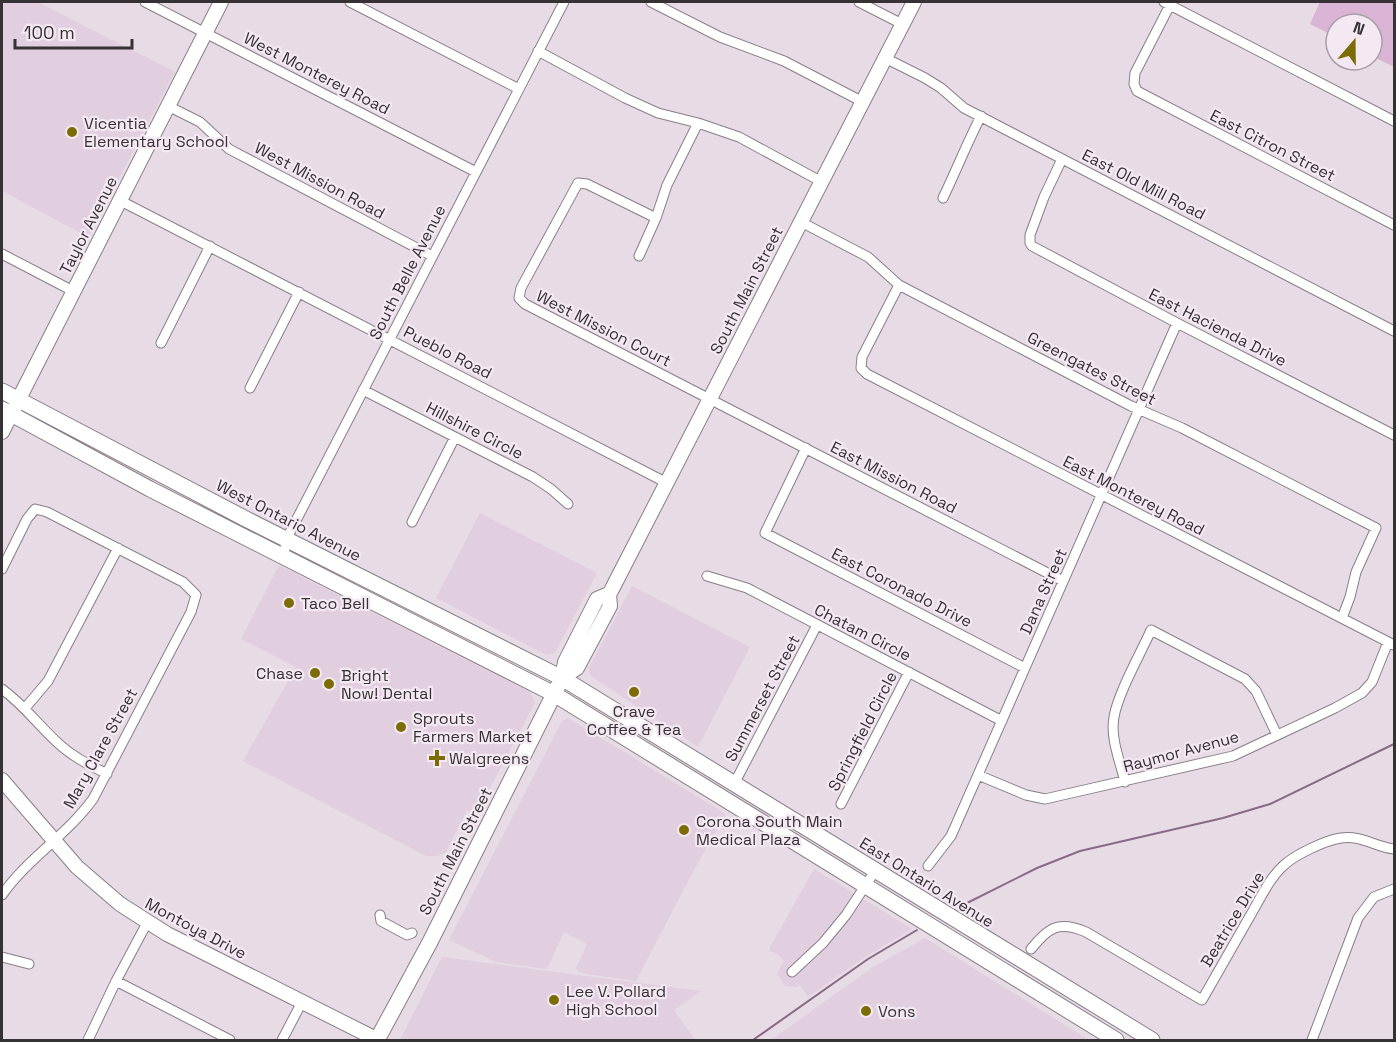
<svg xmlns="http://www.w3.org/2000/svg" width="1396" height="1042" font-family="'Space Grotesk',sans-serif">
<style>
.built{fill:#e1cfdf}
.green{fill:#d9b4d5}
.lines{fill:none;stroke-linecap:round;stroke-linejoin:round}
.stream{stroke:#876a84;stroke-width:2}
.street-casing{stroke:#897e88;stroke-width:11}
.secondary-casing{stroke:#897e88;stroke-width:16}
.primary-casing{stroke:#897e88;stroke-width:17}
.street{stroke:#fff;stroke-width:9}
.secondary{stroke:#fff;stroke-width:14}
.primary{stroke:#fff;stroke-width:15}
.poi-dot{fill:#7b6c06;stroke:#f4e8f3;stroke-width:2}
.labels{text-anchor:middle;stroke-width:4.5;stroke-linejoin:round;paint-order:stroke}
.street-label{font-size:16px;fill:#353135;stroke:#f4e8f3}
.poi-label{font-size:16px;fill:#353135;stroke:#f4e8f3;text-anchor:start}
</style>
<rect width="100%" height="100%" fill="#e7dbe5"/>
<path class="built" d="M2,2H38L175,72L88,237L2,191Z
M480,513L597,573L555,653L546,655L436,598Z
M279,565L530,692L535,703L476,815L467,810L445,853L436,856H426L243,761L296,667L241,639Z
M632,586L750,647L698,747L592,677L589,673V668Z
M568,718L726,814L696,866L636,981L586,974L578,971L576,968L587,944L564,932L547,969L496,962L449,940L562,721Z
M814,869L912,929L865,957L808,997L800,985L797,987L785,986L777,973L784,961L780,956L770,951V947Z
M925,938L1089,1040H771L873,967Z
M442,957L701,991L674,1010L695,1040H400Z"/>
<path class="green" d="M1320,2H1394V67L1372,56V24H1336V37L1310,24Z"/>
<g class="lines">
<path class="stream" d="M961,906L1037,868L1080,851L1223,818L1270,804L1394,744
M753,1040L868,959L917,930"/>
<defs>
<path id="street" d="M145,2L476,172
M350,2L519,89
M651,2L720,37L784,61L863,102
M859,2L902,24
M1164,2L1394,121
M1170,5L1135,73L1134,84L1137,91L1394,225
M538,51L625,98L658,113L698,123L739,137L822,182
M885,58L925,78L941,88L964,108L1394,331
M168,106L200,122L229,149L432,256
M1062,159L1044,197L1030,235V243L1032,246L1177,323L1394,435
M943,198C956,171 967,143 981,116
M119,200L667,483
M656,218L587,184L578,183L521,288L519,298L525,304L1063,581
M801,222L868,257L899,285L1131,406L1182,428L1376,528L1356,572L1350,597L1342,618
M2,254L73,291
M639,256L656,218L667,185L698,123
M899,285L862,357L861,368L867,374L1394,645
M161,343L210,246
M250,388L299,292
M363,390L533,477L551,489L568,504
M806,448L765,533L1025,668
M412,522L455,437
M283,558L287,538L564,2
M2,569L27,519L35,509L47,512L183,582L196,595L191,612L93,799C66,836 27,859 2,895
M707,576L747,588L1002,721
M2,689C25,706 38,725 59,744C73,757 90,765 107,774
M26,707L48,681L118,548
M978,775L1026,795L1045,799L1233,756L1335,708L1362,693L1372,682L1388,642
M1125,782C1120,761 1110,738 1114,717C1118,693 1141,653 1151,630L1245,679L1256,691L1277,735
M734,784L817,625
M841,804L909,672
M928,866L951,836L1177,323
M380,915L381,921L407,935L412,933
M1031,949C1048,928 1058,920 1086,932L1202,1000C1218,972 1234,944 1250,916C1260,899 1269,879 1283,866C1294,855 1326,840 1341,838C1361,835 1376,847 1394,849
M2,957L29,964
M792,972L823,943L846,915L875,871
M116,981L230,1040
M88,1040L116,981L147,923
M282,1040L302,1002
M1312,1040L1358,918L1374,897L1394,889"/>
<path id="secondary" d="M2,432L221,2
M562,678L577,668L610,606L609,594L611,591L914,2
M562,678L565,662L597,599L609,594
M2,780L77,867L120,904L167,934L378,1040"/>
<path id="primary" d="M2,391L244,518L562,678L1152,1040
M2,409L150,489L554,694L1116,1040
M377,1040L430,942L558,686"/>
</defs>
<use href="#street" class="street-casing"/>
<use href="#secondary" class="secondary-casing"/>
<use href="#primary" class="primary-casing"/>
<use href="#street" class="street"/>
<use href="#secondary" class="secondary"/>
<use href="#primary" class="primary"/>
</g>
<g class="poi-dot">
<circle cx="72" cy="132" r="6"/>
<circle cx="289" cy="603" r="6"/>
<circle cx="315" cy="673" r="6"/>
<circle cx="329" cy="684" r="6"/>
<circle cx="634" cy="692" r="6"/>
<circle cx="401" cy="727" r="6"/>
<path d="M434 749h6v6h6v6h-6v6h-6v-6h-6v-6h6z"/>
<circle cx="684" cy="830" r="6"/>
<circle cx="554" cy="1000" r="6"/>
<circle cx="866" cy="1011" r="6"/>
</g>
<g class="labels">
<g class="street-label">
<text transform="translate(317 73) rotate(27)" y="6">West Monterey Road</text>
<text transform="translate(1273 145) rotate(27)" y="6">East Citron Street</text>
<text transform="translate(320 180) rotate(28)" y="6">West Mission Road</text>
<text transform="translate(1144 184) rotate(27)" y="6">East Old Mill Road</text>
<text transform="translate(88 225) rotate(-63)" y="6">Taylor Avenue</text>
<text transform="translate(407 272) rotate(-63)" y="6">South Belle Avenue</text>
<text transform="translate(746 290) rotate(-63)" y="6">South Main Street</text>
<text transform="translate(1218 327) rotate(27)" y="6">East Hacienda Drive</text>
<text transform="translate(604 328) rotate(27)" y="6">West Mission Court</text>
<text transform="translate(448 352) rotate(27)" y="6">Pueblo Road</text>
<text transform="translate(1092 368) rotate(27)" y="6">Greengates Street</text>
<text transform="translate(475 430) rotate(27)" y="6">Hillshire Circle</text>
<text transform="translate(894 477) rotate(27)" y="6">East Mission Road</text>
<text transform="translate(1134 495) rotate(27)" y="6">East Monterey Road</text>
<text transform="translate(289 520) rotate(27)" y="6">West Ontario Avenue</text>
<text transform="translate(902 587) rotate(27)" y="6">East Coronado Drive</text>
<text transform="translate(1043 591) rotate(-66)" y="6">Dana Street</text>
<text transform="translate(863 632) rotate(27)" y="6">Chatam Circle</text>
<text transform="translate(762 698) rotate(-62)" y="6">Summerset Street</text>
<text transform="translate(862 731) rotate(-63)" y="6">Springfield Circle</text>
<text transform="translate(100 748) rotate(-61)" y="6">Mary Clare Street</text>
<text transform="translate(1181 751) rotate(-15)" y="6">Raymor Avenue</text>
<text transform="translate(455 851) rotate(-63)" y="6">South Main Street</text>
<text transform="translate(927 882) rotate(32)" y="6">East Ontario Avenue</text>
<text transform="translate(1232 919) rotate(-59)" y="6">Beatrice Drive</text>
<text transform="translate(196 928) rotate(28)" y="6">Montoya Drive</text>
</g>
<g class="poi-label">
<text x="84" y="129">Vicentia<tspan x="84" dy="18">Elementary School</tspan></text>
<text x="301" y="609">Taco Bell</text>
<text x="303" y="679" text-anchor="end">Chase</text>
<text x="341" y="681">Bright<tspan x="341" dy="18">Now! Dental</tspan></text>
<text x="634" y="717" text-anchor="middle">Crave<tspan x="634" dy="18">Coffee &amp; Tea</tspan></text>
<text x="413" y="724">Sprouts<tspan x="413" dy="18">Farmers Market</tspan></text>
<text x="449" y="764">Walgreens</text>
<text x="696" y="827">Corona South Main<tspan x="696" dy="18">Medical Plaza</tspan></text>
<text x="566" y="997">Lee V. Pollard<tspan x="566" dy="18">High School</tspan></text>
<text x="878" y="1017">Vons</text>
</g>
</g>
<rect width="1396" height="1042" fill="none" stroke="#353135" stroke-width="6"/>
<g transform="translate(1354 42) rotate(20)"><circle r="28" fill="#f4e8f3" stroke="#a89fa7" stroke-width="1.5"/>
<path d="M0-4.5L10 22L0 15L-10 22Z" fill="#7b6c06"/>
<text y="-9" font-size="16" font-weight="bold" text-anchor="middle" fill="#353135">N</text>
</g>
<path d="M15 39v9h117v-9" fill="none" stroke="#353135" stroke-width="3"/>
<text x="24" y="39" font-size="18" fill="#353135" stroke="#f4e8f3" stroke-width="4.5" paint-order="stroke">100 m</text>
</svg>
